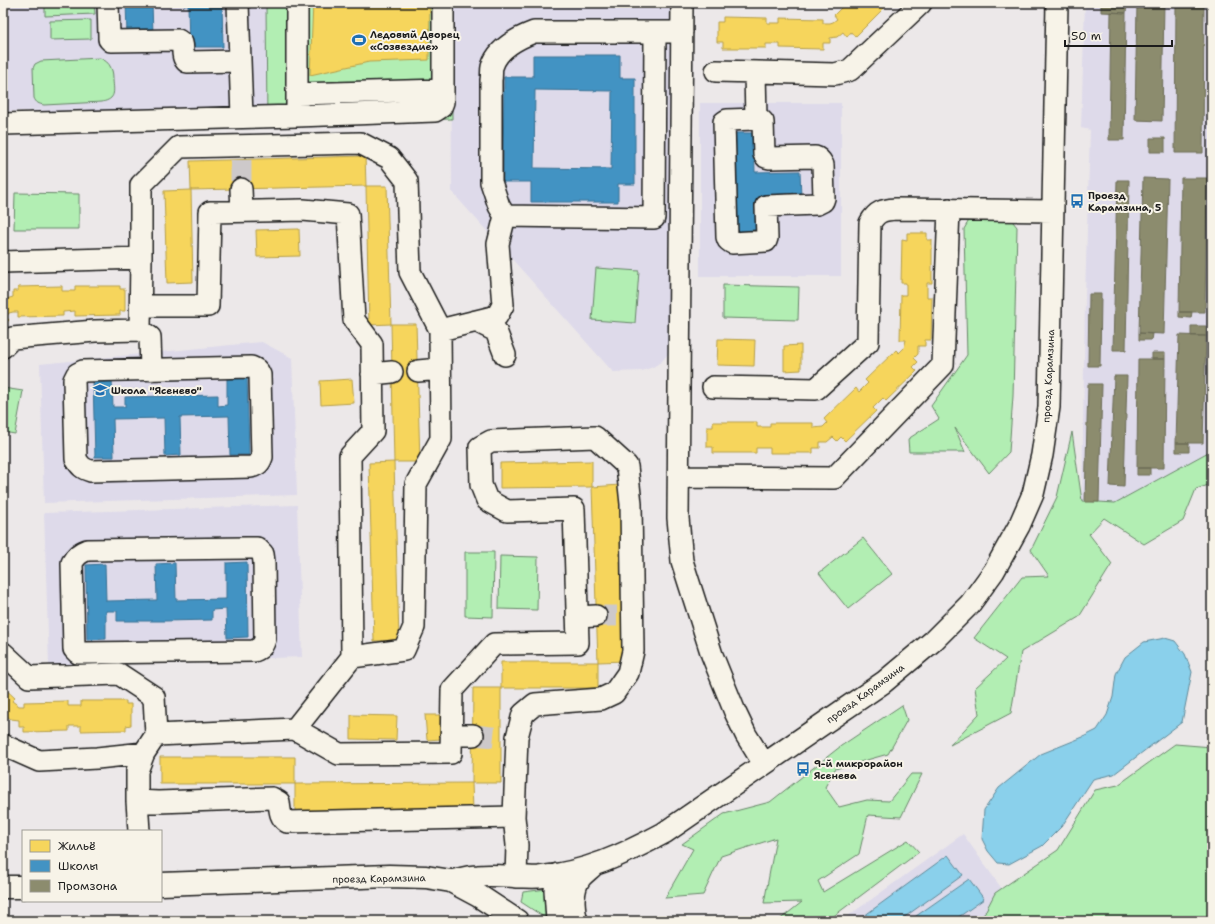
<svg xmlns="http://www.w3.org/2000/svg" width="1215" height="924" font-family="'Shantell Sans',sans-serif">
<style>
.built{fill:#dedaea}
.green{fill:#b2eeb3;stroke:#678568}
.water{fill:#8ad0eb;stroke:#5e8898}
.homes{fill:#f6d55c;stroke:#b59e49}
.schools{fill:#4393c3;stroke:#376f91;fill-rule:evenodd}
.industry{fill:#8c8c6e;stroke:#6a6a55}
.lines{fill:none;stroke-linecap:round;stroke-linejoin:round}
.minor-tunnel{stroke:#cdc9ca;stroke-width:21;stroke-dasharray:21 10;stroke-linecap:butt}
.minor-casing{stroke:#1c1c1c;stroke-width:24}
.major-casing{stroke:#1c1c1c;stroke-width:25}
.minor{stroke:#f7f3e8;stroke-width:21}
.major{stroke:#f7f3e8;stroke-width:22}
.labels{text-anchor:middle;stroke-width:4;stroke-linejoin:round;paint-order:stroke}
.poi-label{font-size:10px;font-weight:bold;fill:#1c1c1c;stroke:#f7f3e8;text-anchor:start}
.street-label{font-size:10px;fill:#1c1c1c;stroke:#f7f3e8}
</style>
<rect width="100%" height="100%" fill="#ece8e9"/>
<filter id="ink" filterUnits="userSpaceOnUse"><feTurbulence type="fractalNoise" baseFrequency=".025" numOctaves="2"/><feDisplacementMap in="SourceGraphic" scale="8" xChannelSelector="R" yChannelSelector="G"/><feConvolveMatrix kernelMatrix="1 2 1 2 8 2 1 2 1" color-interpolation-filters="sRGB"/></filter>
<g filter="url(#ink)">
<path class="built" d="M3,3H266V110L3,111Z
M451,3H671V351L661,362L653,367L642,371L613,372L452,192Z
M1085,3H1212V450L1115,503L1082,501L1085,296L1090,130L1081,128Z
M700,103H841V276H700Z
M262,342L292,358L297,495L44,503L40,364Z
M297,505L302,657L49,665L44,513Z
M963,834L1014,906L992,921H841Z"/>
<path class="green" d="M45,3H94L95,14L45,16Z
M266,3H451L452,119L267,124Z
M91,20V39L50,40V21Z
M100,58C105,60 109,63 111,68C113,72 113,76 113,80C114,92 116,99 102,102L44,105C39,104 36,103 34,98L33,68L35,64L41,61Z
M15,193L79,194V229H14Z
M971,217H1009L1017,227L1013,396L1009,452L989,473L955,428L965,452H909L908,439L939,419L931,406L967,355L964,229Z
M596,268L639,271L635,323L592,320Z
M723,285L799,287L798,320L723,318Z
M3,388L23,391L15,434L3,432Z
M1072,432L1082,501L1115,503L1212,450V484L1196,489L1183,521L1144,544L1104,518L1089,534L1112,564L1079,617L1021,652L1011,713L950,745L979,714L975,688L1006,659L974,638L1022,577L1049,576L1031,550L1057,497Z
M863,538L892,574L848,609L819,573Z
M465,552H494L493,617L465,616Z
M500,556L538,557L537,610L499,609Z
M902,705L907,720L888,754L835,769L825,787L839,807L867,800L889,801L911,774H922L901,817L868,815L859,854L818,881L823,892L908,840L919,852L827,921H778L802,902L764,903L776,838L721,856L703,895L665,898L693,849L682,844L724,814L770,802L841,746Z
M1175,744L1212,747V921H976L983,916L995,893L1058,850L1095,790L1118,785Z
M547,889L550,921L521,902L523,892Z"/>
<path class="water" d="M1165,638L1175,641L1185,654L1192,672L1182,722L1114,774L1093,779L1062,826L1042,846L1009,864L998,863L988,851L982,839L984,810L999,788L1041,754L1083,737L1097,730L1107,715L1113,697L1116,674L1125,657L1144,642Z
M948,855L963,875L899,921H857Z
M969,879L984,899L953,921H909Z"/>
<path class="homes" d="M313,3H430L429,60L369,62L310,75Z
M846,3H883L886,6L855,37L851,32L847,37L843,32L837,37L830,38V43H823V49L780,48V44H766V48H723V42H717V22H723V17L767,18V23H780V18L823,19V23H830L833,22L837,19L834,15Z
M365,156L366,186L191,190L190,161Z
M366,186H387L391,324L369,325Z
M191,190L193,282L167,283L164,191Z
M299,229L300,256L257,257L256,230Z
M907,233H927V240H932V283H927V297H932L931,340H925V346H918V354L914,358L918,362L913,367L917,371L886,401L883,398L873,408L876,411L845,441L841,437L837,441L833,437L827,442H820V448H813V453H770V448H756V453H713V447H707V427H713V422H757V427H770V423H813V428L823,427L827,423L824,419L856,388L859,392L868,383L865,380L896,350L899,353L904,348L906,340H900L901,295H906V283H901L902,239L907,240Z
M62,286V291H75V286H120V289H125V311H120V315L75,316V311L63,312V316L18,317V312H13L9,313L6,317L9,320L3,326V300L13,297V291H18V287Z
M391,324H416L420,462H394Z
M718,339L755,340L754,366L717,365Z
M801,345V370L784,371V346Z
M352,379L354,403L321,405L320,381Z
M592,461V487L500,488V463Z
M394,462L399,640L374,641L369,463Z
M3,464H6V515H3Z
M620,485L626,661L598,662L592,487Z
M501,662H598V688H501Z
M3,687L15,698L12,701L19,706H24V702L68,701V706H81V701H126V704H131V725L126,726V730L81,731V726H69V731L24,732V727H19V720L11,719L5,715L3,717Z
M473,688H501V783H472Z
M351,715L397,716L396,740L351,739Z
M425,715H440L441,739L427,740Z
M160,757H295V784H160Z
M472,783L473,810L295,811V784Z"/>
<path class="schools" d="M126,3H152L153,34H127Z
M184,3H222L223,47H189L188,5L184,6Z
M533,55H620V78H635V184H618V202H531V182H503L504,77H533ZM535,90L612,91L611,169L534,168Z
M731,133H754L755,172L800,171L801,198L756,200L757,234L735,235Z
M227,377H247L249,455H230L229,416L180,417L181,455L165,456L164,418L113,419L114,457H95L93,379H112L113,407H125V397L218,395V406L227,405Z
M247,562L248,637L227,638L226,609L212,610V620L165,621H117V611H106V639L87,640L86,565L105,564L106,601L157,600L156,564L175,563L176,600L226,599V563Z"/>
<path class="industry" d="M1101,3H1127L1126,13L1101,12Z
M1137,3H1164L1162,121L1135,120Z
M1176,3H1204L1203,153H1175Z
M1111,12L1126,13L1124,140H1109Z
M1150,138H1165V152H1150Z
M1143,178L1168,179L1164,334L1139,333Z
M1181,178H1207L1205,312H1179Z
M1117,180H1129L1126,350H1113Z
M1089,294H1101L1100,366H1088Z
M1179,312H1192L1191,318L1179,317Z
M1191,326H1206V336H1191Z
M1139,333L1152,334L1151,340H1139Z
M1179,335L1206,336L1203,443H1176Z
M1152,353H1165V359H1152Z
M1138,359H1165L1164,468H1137Z
M1114,376H1127L1124,487L1110,486Z
M1088,384H1102L1099,502H1085Z
M1176,443H1189V452H1176Z
M1137,468H1150V475H1137Z
M268,919L290,921H268Z"/>
<g class="lines">
<path class="minor-tunnel" d="M241,160V189
M596,616H624
M473,735L502,738"/>
<defs>
<path id="minor" d="M108,3L109,36V39L111,41L178,40L182,43C184,49 181,57 187,62L240,61
M238,3L242,117
M682,3L678,518L682,561L712,655L735,712L746,735L764,764
M655,32L654,218L505,216L499,206L491,182V80C492,76 491,71 492,67C497,49 518,38 534,32H682
M716,71L835,74L850,70L921,3
M755,72L756,119L727,120L724,122L727,237L728,240L732,243L766,241L767,238L766,206L817,204L823,201L824,198L823,165C821,161 819,158 815,157L770,158L766,157L764,154L763,122L760,119H756
M297,94L442,90
M297,116L435,111L441,107L443,102V3
M3,124L297,116V3
M241,189L242,211
M3,262L141,258V185L179,147L360,143L389,158L407,181L410,272L440,330L441,439L416,484L414,627L404,650L352,657L295,729
M140,306H208L210,212L303,210L348,214L354,320L372,344L373,431L350,456L352,657
M476,321L496,331L505,355
M140,330L150,337L151,370
M440,330L497,316L503,305L498,244L505,216
M3,347L12,338L95,331L140,330L141,258
M251,367C256,369 258,370 260,375L262,457C260,463 258,465 251,467L91,471C83,469 80,466 76,459L74,380L77,374L83,371Z
M418,371L440,369
M372,374L392,372
M713,387L816,389L868,342L870,223C877,211 883,210 896,209L1053,211
M679,477L834,478L943,365L949,209
M247,548H257L263,554L264,562L265,639C263,646 261,648 254,651L84,653H78L74,649L72,563C76,556 79,553 87,550Z
M577,617L596,616
M3,653L29,677L119,674L154,697L156,735
M451,735H473
M3,745L39,761L97,758L144,753
M137,801L158,802L272,798L279,802C280,811 280,817 287,822L514,817
M139,831L137,801V771L144,753L156,735L295,729L339,754L451,753L452,690L494,644L578,643L574,509L507,511L487,500L481,485L480,447L491,441L595,437L627,466L631,504L633,651L628,673L614,693L601,699L535,704L523,714L517,737L514,817L517,845L516,877
M451,881C459,879 469,876 478,876C498,874 518,878 539,877C586,872 623,855 664,833L884,682L933,641L970,604L994,571L1019,526L1033,494L1042,455L1049,407L1057,3
M557,921L555,890L558,874
M577,921C573,908 572,888 581,877C585,873 590,869 593,866"/>
<path id="major" d="M161,884L389,876L426,877L451,881L479,896L517,921
M3,887H23"/>
</defs>
<use href="#minor" class="minor-casing"/>
<use href="#major" class="major-casing"/>
<use href="#minor" class="minor"/>
<use href="#major" class="major"/>
</g>
</g>
<defs>
<symbol id="stadium-bare" viewBox="-9 -9 18 18"><path d="M0-5a6.5 5 0 1 0 0 10a6.5 5 0 1 0 0-10ZM-3.5-1.8h7v3.6h-7Z" fill="#1f6fb2" stroke="#f7f3e8" stroke-width="2.5" paint-order="stroke"/></symbol>
<symbol id="bus-bare" viewBox="-9 -9 18 18"><path d="M-5-6H5V4H4V6H2V4H-2V6H-4V4H-5ZM-3.5-4V0h7V-4ZM-3.5 1.2v1.5H-2V1.2ZM2 1.2v1.5H3.5V1.2Z" fill="#1f6fb2" stroke="#f7f3e8" stroke-width="2.5" paint-order="stroke"/></symbol>
<symbol id="school-bare" viewBox="-9 -9 18 18"><path d="M0-5L7-2L0 1L-7-2ZM-4 1L0 2.5L4 1V4Q0 6-4 4Z" fill="#1f6fb2" stroke="#f7f3e8" stroke-width="2.5" paint-order="stroke"/></symbol>
</defs>
<g fill-rule="evenodd">
<use href="#stadium-bare" x="349" y="30" width="20" height="20"/>
<use href="#bus-bare" x="1067" y="191" width="20" height="20"/>
<use href="#school-bare" x="90" y="380" width="20" height="20"/>
<use href="#bus-bare" x="793" y="759" width="20" height="20"/>
</g>
<g class="labels">
<g class="poi-label">
<text x="370" y="38">Ледовый Дворец<tspan x="370" dy="12">«Созвездие»</tspan></text>
<text x="1088" y="199">Проезд<tspan x="1088" dy="12">Карамзина, 5</tspan></text>
<text x="111" y="394">Школа "Ясенево"</text>
<text x="814" y="767">9-й микрорайон<tspan x="814" dy="12">Ясенева</tspan></text>
</g>
<g class="street-label">
<text transform="translate(1048 376) rotate(-87)" y="4">проезд Карамзина</text>
<text transform="translate(865 693) rotate(-36)" y="4">проезд Карамзина</text>
<text transform="translate(379 878) rotate(-1)" y="4">проезд Карамзина</text>
</g>
</g>
<rect width="1215" height="924" fill="none" stroke="#f7f3e8" stroke-width="16"/>
<rect x="8" y="8" width="1199" height="908" fill="none" stroke="#1c1c1c" stroke-width="1.5" filter="url(#ink)"/>
<rect x="22" y="830" width="140" height="72" fill="#f7f3e8" stroke="#9f9d96"/>
<rect x="30" y="840" width="20" height="12" fill="#f6d55c" stroke="#9f9d96"/>
<text x="58" y="850" font-size="12" fill="#1c1c1c">Жильё</text>
<rect x="30" y="860" width="20" height="12" fill="#4393c3" stroke="#9f9d96"/>
<text x="58" y="870" font-size="12" fill="#1c1c1c">Школы</text>
<rect x="30" y="880" width="20" height="12" fill="#8c8c6e" stroke="#9f9d96"/>
<text x="58" y="890" font-size="12" fill="#1c1c1c">Промзона</text>
<path d="M1065 40v6h107v-6" fill="none" stroke="#1c1c1c" stroke-width="2"/>
<text x="1071" y="40" font-size="12" fill="#1c1c1c" stroke="#f7f3e8" stroke-width="3" paint-order="stroke">50 m</text>
</svg>
